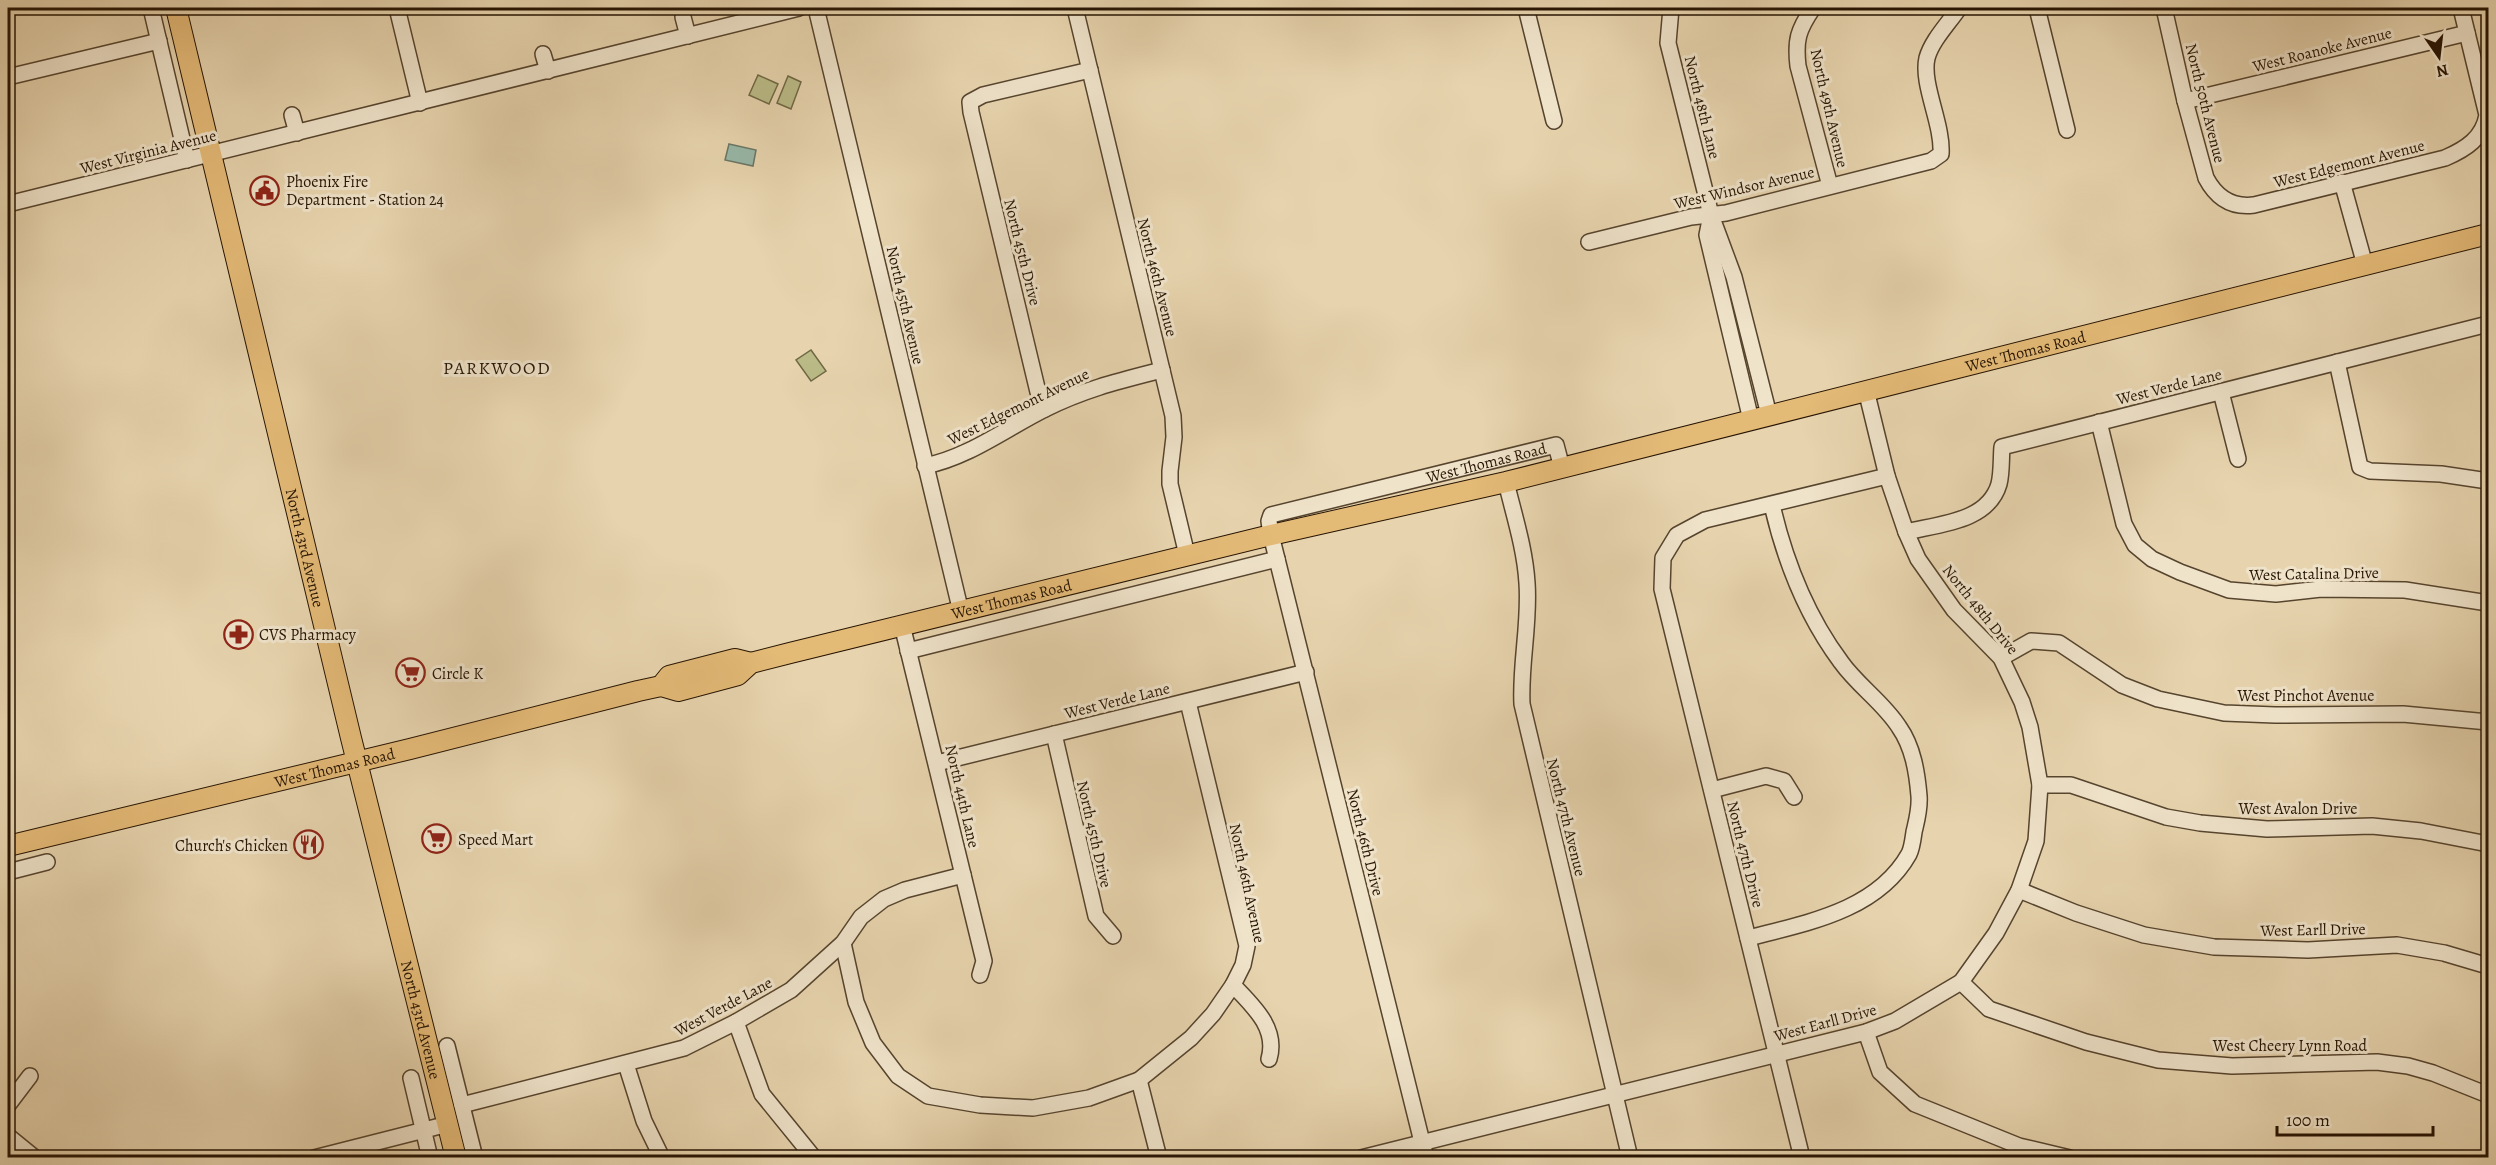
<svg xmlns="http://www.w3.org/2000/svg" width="2496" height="1165" font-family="Alegreya,serif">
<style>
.green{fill:#babb87;stroke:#706845;stroke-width:1.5}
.water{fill:#97b8a8;stroke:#6a7666;stroke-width:1.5}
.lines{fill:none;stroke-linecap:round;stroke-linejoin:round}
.minor-casing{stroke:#56442e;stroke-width:18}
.major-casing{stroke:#261403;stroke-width:22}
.minor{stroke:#efe3ca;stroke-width:15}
.major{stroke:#e4ba77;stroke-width:20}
.labels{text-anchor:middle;stroke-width:6;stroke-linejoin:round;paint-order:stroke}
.street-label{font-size:16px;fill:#261403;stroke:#efe3ca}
.poi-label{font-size:16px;fill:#261403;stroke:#efe3ca;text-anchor:start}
.neighbourhood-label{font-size:18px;letter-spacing:1.5px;fill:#261403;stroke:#efe3ca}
</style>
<rect width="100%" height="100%" fill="#e7d4ae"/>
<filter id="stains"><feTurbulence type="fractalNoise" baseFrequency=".00333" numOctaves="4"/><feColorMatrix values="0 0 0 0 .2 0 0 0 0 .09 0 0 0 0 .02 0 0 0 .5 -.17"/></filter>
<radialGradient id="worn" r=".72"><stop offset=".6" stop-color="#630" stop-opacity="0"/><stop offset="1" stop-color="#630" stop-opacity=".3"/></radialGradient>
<path class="green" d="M758,75L778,84L769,104L749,95Z
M788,76L801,82L791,109L777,103Z
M811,350L826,371L811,381L796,360Z"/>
<path class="water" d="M729,144L756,150L753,166L725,160Z"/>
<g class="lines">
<defs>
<g id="minor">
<path d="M151,8L187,160"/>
<path d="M397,8L420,103"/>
<path d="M816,8L961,612"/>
<path d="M1075,8L1173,416L1174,437L1170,471V484L1187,555"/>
<path d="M1526,8L1554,121"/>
<path d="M1671,8L1668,43L1711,215L1734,277L1769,415"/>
<path d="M1813,8C1798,30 1795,40 1798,66L1830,186"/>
<path d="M2037,8L2067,130"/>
<path d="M2164,8L2185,101L2206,178C2216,197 2231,208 2254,205L2445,158C2466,149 2483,138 2487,115L2461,8"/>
<path d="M683,17L688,36"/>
<path d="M543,54L548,71"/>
<path d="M8,77L159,41"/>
<path d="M2185,101L2467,33"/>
<path d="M292,115L297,133"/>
<path d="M2342,182L2365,265"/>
<path d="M8,204L799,8"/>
<path d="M1711,215L1707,235L1751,420"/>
<path d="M1589,242L1691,217L1726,213L1931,161L1941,154C1943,124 1921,84 1927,58C1932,40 1949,23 1959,8"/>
<path d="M2337,362L2360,467L2370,471L2441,474L2488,481"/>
<path d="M2221,392L2238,459"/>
<path d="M1045,409L1038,392L971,112L970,102L983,95L1090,70"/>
<path d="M2099,422L2124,524L2135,545L2152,559L2180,572L2229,590L2276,594L2321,589L2405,590L2488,603"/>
<path d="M925,466C969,457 1005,429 1045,409C1085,389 1119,381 1162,370"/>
<path d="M1506,482C1514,515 1525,549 1527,583C1530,623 1520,664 1522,704L1630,1158"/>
<path d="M1906,532C1939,524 1988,522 1999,484C2002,472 2001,458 2002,447L2488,324"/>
<path d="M902,625L984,961L980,975"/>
<path d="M908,651L1277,559"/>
<path d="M2001,658L2031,641L2059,643L2122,685L2158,699L2224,713L2275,715L2403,714L2488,722"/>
<path d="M1188,702L1247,946L1243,965L1233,985C1253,1006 1278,1028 1269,1059"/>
<path d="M1054,734L1096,916L1113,936"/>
<path d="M937,763L1306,672"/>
<path d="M2040,785H2071L2166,817L2200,823L2267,829L2372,826L2421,831L2488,844"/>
<path d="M1712,790L1766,776L1784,781L1794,797"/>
<path d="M8,872L47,862"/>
<path d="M2019,890L2076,913L2144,935L2214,947L2308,950L2397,945L2444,953L2488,966"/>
<path d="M1748,938C1806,923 1877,911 1909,854C1912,848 1913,839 1914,832C1917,819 1920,809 1919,796C1917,772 1913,747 1899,727C1883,702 1858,686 1841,662C1806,615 1785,561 1772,505"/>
<path d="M843,943L856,1002L873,1043L898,1076L928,1096L980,1105L1033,1108L1089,1098L1139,1080L1191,1038L1213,1014L1233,985"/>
<path d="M1961,982L1989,1009L2086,1042L2158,1060L2232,1066L2377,1062L2408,1066L2433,1073L2488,1095"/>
<path d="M736,1022L762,1094L814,1158"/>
<path d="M1866,1032L1880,1072L1915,1104L2019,1146L2070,1158"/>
<path d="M447,1046L475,1158"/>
<path d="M626,1064L644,1121L662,1158"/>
<path d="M411,1078L430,1158"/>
<path d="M1139,1080L1159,1158"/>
<path d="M8,1105L30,1076"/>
<path d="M462,1105L684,1048L736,1022L791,990L843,943L861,917L884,899L905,890L963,875"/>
<path d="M8,1136L35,1158"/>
<path d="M314,1158L448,1124"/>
<path d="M1361,1158L1866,1032L1895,1021L1961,982L1996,933L2019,890L2036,841L2040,785L2030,727L2022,702L2001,658L1954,610L1918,559L1906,532L1887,476L1866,390"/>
<path id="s1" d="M1426,1158L1271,535L1269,521L1271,515L1556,445L1562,468"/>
<path d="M1802,1158L1662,589L1663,558L1677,535L1705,520L1887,476"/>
</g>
<g id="major">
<path id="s2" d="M176,8L351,738L456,1158"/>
<path d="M661,686L669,676L735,659L751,663"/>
<path id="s3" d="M8,846L410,749L638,691L661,686L678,691L738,675L751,663L790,653L1271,535L1506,482L2488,234"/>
</g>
</defs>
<use href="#minor" class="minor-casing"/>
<use href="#major" class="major-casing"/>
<use href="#minor" class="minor"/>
<use href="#major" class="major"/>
</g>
<defs>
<symbol id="civic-ring" viewBox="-11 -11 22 22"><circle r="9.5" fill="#efe3ca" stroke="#8f2418" stroke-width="1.5"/><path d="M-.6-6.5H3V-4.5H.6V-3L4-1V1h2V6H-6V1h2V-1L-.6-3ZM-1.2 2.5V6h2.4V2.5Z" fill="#8f2418"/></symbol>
<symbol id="pharmacy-ring" viewBox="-11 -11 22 22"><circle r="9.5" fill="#efe3ca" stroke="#8f2418" stroke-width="1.5"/><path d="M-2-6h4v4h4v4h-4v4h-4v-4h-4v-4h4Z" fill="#8f2418"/></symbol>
<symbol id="supermarket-ring" viewBox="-11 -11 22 22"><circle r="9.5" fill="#efe3ca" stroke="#8f2418" stroke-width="1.5"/><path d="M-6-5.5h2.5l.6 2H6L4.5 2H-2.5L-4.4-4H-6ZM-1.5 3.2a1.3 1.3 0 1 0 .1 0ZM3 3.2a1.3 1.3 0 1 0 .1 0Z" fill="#8f2418"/></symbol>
<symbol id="restaurant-ring" viewBox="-11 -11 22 22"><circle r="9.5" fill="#efe3ca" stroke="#8f2418" stroke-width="1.5"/><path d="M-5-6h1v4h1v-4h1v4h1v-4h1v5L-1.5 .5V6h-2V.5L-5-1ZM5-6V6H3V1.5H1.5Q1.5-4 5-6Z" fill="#8f2418"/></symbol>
</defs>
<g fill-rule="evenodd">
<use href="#civic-ring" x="248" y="174" width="33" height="33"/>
<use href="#pharmacy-ring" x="222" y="618" width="33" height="33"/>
<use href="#supermarket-ring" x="394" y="656" width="33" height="33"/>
<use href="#supermarket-ring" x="420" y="822" width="33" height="33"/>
<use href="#restaurant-ring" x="292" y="828" width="33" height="33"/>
</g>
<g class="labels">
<g class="street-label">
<text transform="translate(2322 49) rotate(-14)" y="6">West Roanoke Avenue</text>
<text transform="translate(2206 103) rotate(76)" y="6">North 50th Avenue</text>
<text transform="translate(1703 107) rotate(76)" y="6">North 48th Lane</text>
<text transform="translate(1830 108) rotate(77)" y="6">North 49th Avenue</text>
<text transform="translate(148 151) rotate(-14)" y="6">West Virginia Avenue</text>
<text transform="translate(2349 163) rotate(-14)" y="6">West Edgemont Avenue</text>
<text transform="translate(1744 187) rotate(-13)" y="6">West Windsor Avenue</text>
<text transform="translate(1023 252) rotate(76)" y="6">North 45th Drive</text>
<text transform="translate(1158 277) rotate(76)" y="6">North 46th Avenue</text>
<text transform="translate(906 305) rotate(77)" y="6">North 45th Avenue</text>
<text dy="6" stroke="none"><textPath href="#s3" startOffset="2082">West Thomas Road</textPath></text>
<text transform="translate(2169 386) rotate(-14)" y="6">West Verde Lane</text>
<text transform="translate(1018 406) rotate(-26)" y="6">West Edgemont Avenue</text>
<text dy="6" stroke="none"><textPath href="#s1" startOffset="884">West Thomas Road</textPath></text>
<text dy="6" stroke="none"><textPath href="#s2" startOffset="555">North 43rd Avenue</textPath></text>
<text transform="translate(2314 573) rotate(-1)" y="6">West Catalina Drive</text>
<text dy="6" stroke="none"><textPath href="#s3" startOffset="1038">West Thomas Road</textPath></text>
<text transform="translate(1981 609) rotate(51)" y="6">North 48th Drive</text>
<text x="2306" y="701">West Pinchot Avenue</text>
<text transform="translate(1117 700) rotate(-14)" y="6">West Verde Lane</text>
<text dy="6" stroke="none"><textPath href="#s3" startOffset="336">West Thomas Road</textPath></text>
<text transform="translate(963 796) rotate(77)" y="6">North 44th Lane</text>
<text x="2298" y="814">West Avalon Drive</text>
<text transform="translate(1567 817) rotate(76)" y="6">North 47th Avenue</text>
<text transform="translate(1095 834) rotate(77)" y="6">North 45th Drive</text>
<text transform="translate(1366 842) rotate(76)" y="6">North 46th Drive</text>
<text transform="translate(1746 854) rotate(76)" y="6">North 47th Drive</text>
<text transform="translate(1248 883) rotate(78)" y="6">North 46th Avenue</text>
<text transform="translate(2313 929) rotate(-1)" y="6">West Earll Drive</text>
<text transform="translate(723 1006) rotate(-28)" y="6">West Verde Lane</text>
<text dy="6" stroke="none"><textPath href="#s2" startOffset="1041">North 43rd Avenue</textPath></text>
<text transform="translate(1825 1022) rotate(-15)" y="6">West Earll Drive</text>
<text x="2290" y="1051">West Cheery Lynn Road</text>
</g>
<g class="poi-label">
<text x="286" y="187">Phoenix Fire<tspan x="286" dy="18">Department - Station 24</tspan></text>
<text x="259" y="640">CVS Pharmacy</text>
<text x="432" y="679">Circle K</text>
<text x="458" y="845">Speed Mart</text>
<text x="288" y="851" text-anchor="end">Church's Chicken</text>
</g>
<g class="neighbourhood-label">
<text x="497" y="374">PARKWOOD</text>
</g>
</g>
<rect width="2496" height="1165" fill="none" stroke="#e7d4ae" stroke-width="30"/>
<rect x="9" y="9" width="2478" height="1147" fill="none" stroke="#261403" stroke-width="3"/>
<rect x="15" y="15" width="2466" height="1135" fill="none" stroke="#261403" stroke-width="1.5"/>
<g transform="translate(2439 57) rotate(166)" stroke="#efe3ca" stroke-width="4.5" paint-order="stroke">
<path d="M0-4.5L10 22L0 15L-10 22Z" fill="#261403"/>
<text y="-9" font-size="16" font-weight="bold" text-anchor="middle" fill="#261403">N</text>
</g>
<path d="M2277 1126v9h156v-9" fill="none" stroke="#261403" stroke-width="3"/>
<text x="2286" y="1126" font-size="18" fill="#261403" stroke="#efe3ca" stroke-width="4.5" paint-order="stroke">100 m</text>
<rect width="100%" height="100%" filter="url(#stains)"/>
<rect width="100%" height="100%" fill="url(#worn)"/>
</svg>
